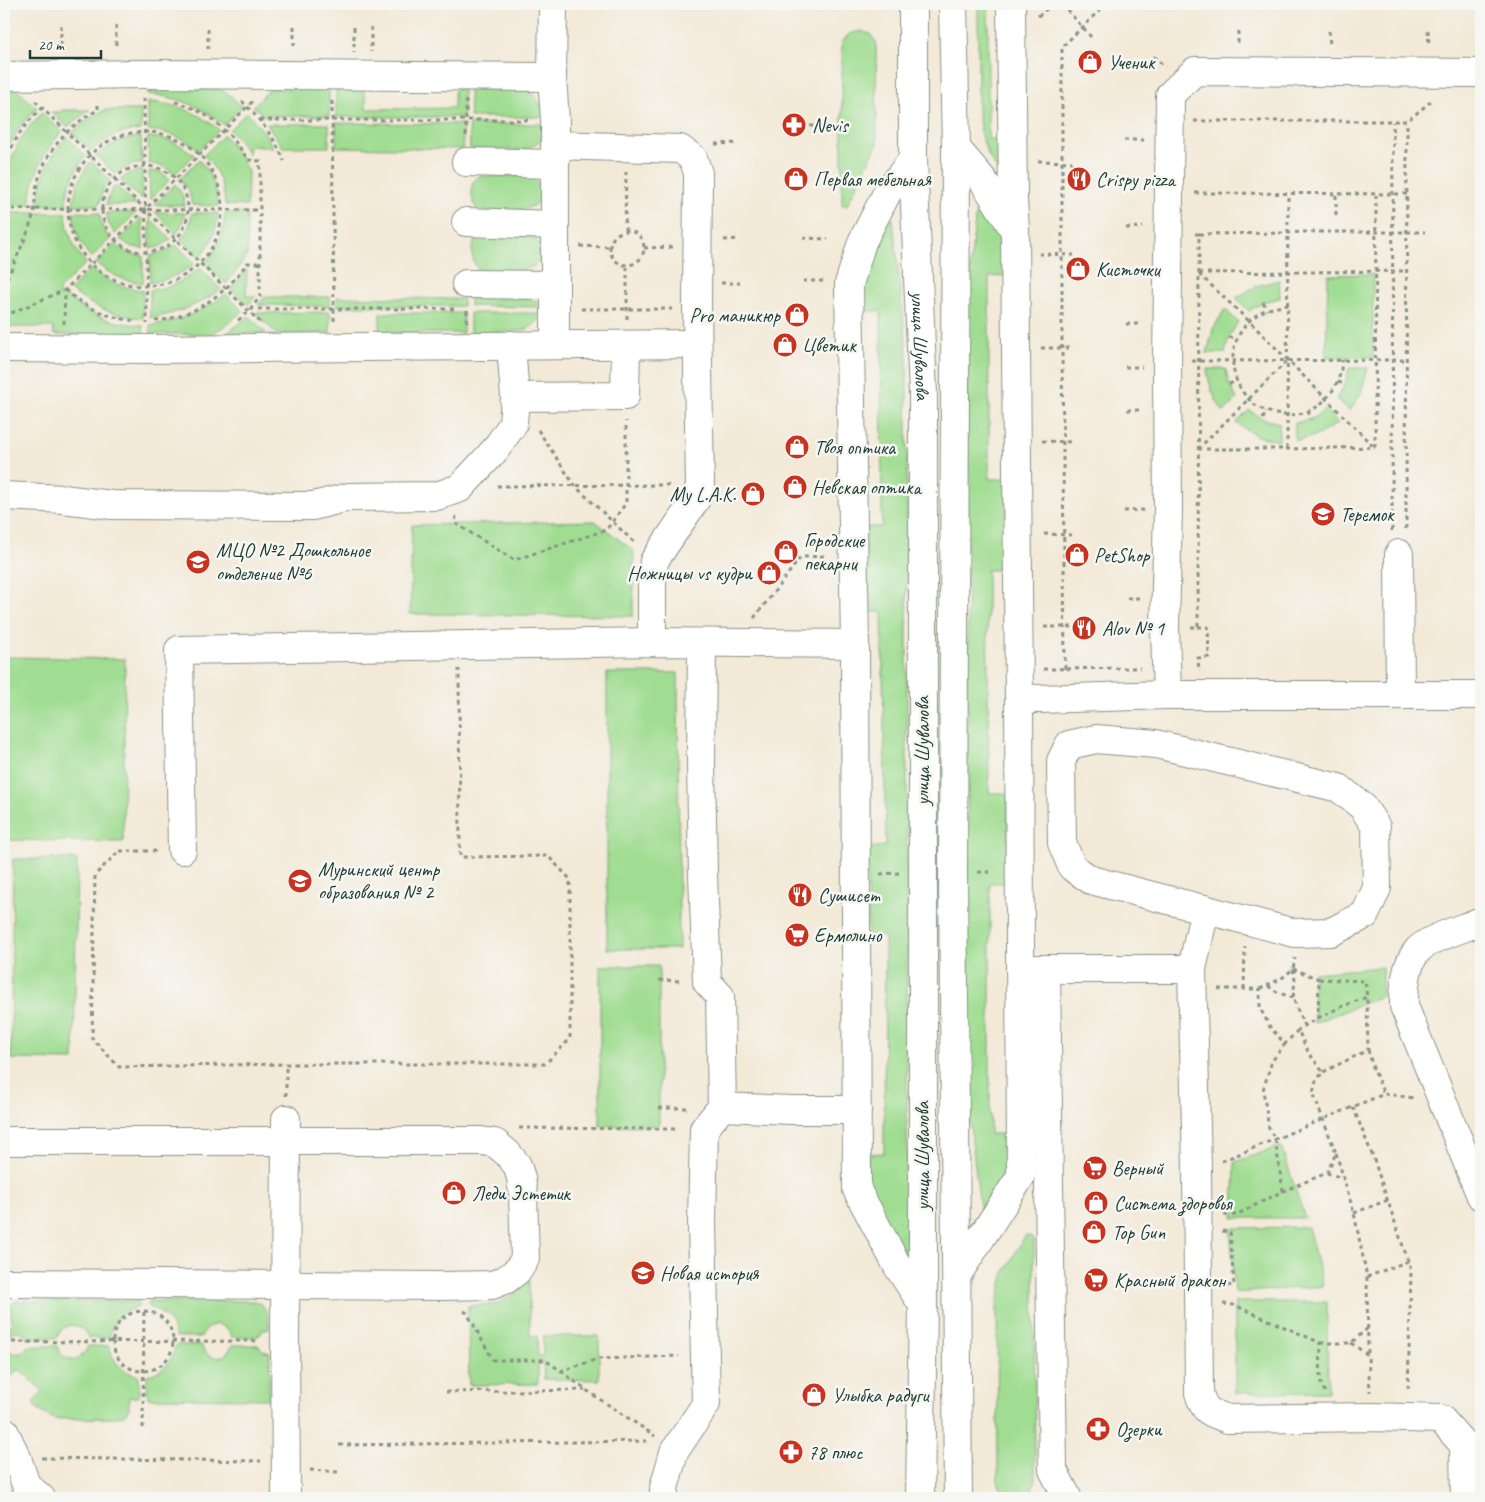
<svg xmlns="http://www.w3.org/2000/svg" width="1485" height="1502" font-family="Caveat,sans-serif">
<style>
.green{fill:#a0dd92;stroke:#608d63}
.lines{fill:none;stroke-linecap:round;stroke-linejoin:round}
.minor-casing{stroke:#899386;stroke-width:30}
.path{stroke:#899386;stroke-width:3;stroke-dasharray:4 4;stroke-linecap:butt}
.minor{stroke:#fff;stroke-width:28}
.labels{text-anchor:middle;stroke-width:5;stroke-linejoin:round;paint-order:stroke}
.poi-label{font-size:20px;fill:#1f3d34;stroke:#f6f6f2;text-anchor:start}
.street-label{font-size:20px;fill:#1f3d34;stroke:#f6f6f2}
</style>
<rect width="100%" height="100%" fill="#f6f6f2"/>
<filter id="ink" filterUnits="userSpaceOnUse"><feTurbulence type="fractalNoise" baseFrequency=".02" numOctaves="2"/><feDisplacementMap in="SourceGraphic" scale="10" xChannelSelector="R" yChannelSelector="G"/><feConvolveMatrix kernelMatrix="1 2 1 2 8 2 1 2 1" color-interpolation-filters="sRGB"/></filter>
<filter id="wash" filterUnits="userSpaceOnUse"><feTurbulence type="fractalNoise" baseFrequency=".0096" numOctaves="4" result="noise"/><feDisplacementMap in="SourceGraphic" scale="20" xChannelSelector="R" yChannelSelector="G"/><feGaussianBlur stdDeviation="1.12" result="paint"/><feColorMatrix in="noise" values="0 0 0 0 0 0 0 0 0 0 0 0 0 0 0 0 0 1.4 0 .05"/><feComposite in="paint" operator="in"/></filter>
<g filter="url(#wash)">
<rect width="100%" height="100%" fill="#f3e9d7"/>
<path class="green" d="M978,4H988V139H1007L1004,181L988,155L981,135L978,112Z
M861,31L870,34L876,42L877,145L847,205H842V42L849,34Z
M329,88V116H262L260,112L253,106L270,89Z
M362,88L366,97V109L454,108V92L456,89H463V117H336V89Z
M11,89H16L37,108L20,126L4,156V96Z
M220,89L232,97L242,107L224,125C202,106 177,97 148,94V90Z
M469,89H524L535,96L544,111V117H470Z
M148,102C175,103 198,112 219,130L199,150C183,137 169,132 148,130Z
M62,110H90L67,127L51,112H61Z
M105,110H141V130C121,131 106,137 91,151L72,133L84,122Z
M247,112L264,132L273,147L249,146L248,154L240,141L229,130Z
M42,113L62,132C42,153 32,177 30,205H5C4,169 16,138 42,113Z
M336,123L463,124V149L336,147Z
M267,124H329V147H283Z
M469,124H543C543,141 537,146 521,150L470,149Z
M224,135L240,156L248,172L247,206L225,205C224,185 218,170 204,155Z
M67,137L86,156C74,171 67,186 66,205H38C40,178 49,157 67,137Z
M141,137L142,163L130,165L115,174L96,156C110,144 123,138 141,137Z
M148,137C167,138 180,143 194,155L175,174L163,166L149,163Z
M199,160C211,174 217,187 218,206L192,205L189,191L180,179Z
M91,161L110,180L103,189L99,205H73C75,188 80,175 91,161Z
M142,170V199H141L120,180L130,173Z
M149,171L160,172L170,179L150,200Z
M480,176H532C539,182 542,187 540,197C536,216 493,210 477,210C471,199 467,183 480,176Z
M175,184L182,194L185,205H155Z
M115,185L136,205H106L108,198Z
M982,199L999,227L1006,248V276L989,277V479H1006L1007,570H987L989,793H1008V883H990V1134H1008V1159L1006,1176L981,1216L968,1107L967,296L977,201Z
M73,212L99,213L103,229L110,239L91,258C79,242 75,231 73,212Z
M136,212V213L115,234L109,224L106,213Z
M155,212L185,213L181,226L176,234Z
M4,213H66C67,232 73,249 86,263L59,290V297L64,294C87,315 113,324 143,325V334L54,335L53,327H4Z
M192,213H218C217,231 211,244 200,258L181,239L189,227Z
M225,213H247V255L237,270L226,284L205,263C218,248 224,232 225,213Z
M141,218L142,219L143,249L130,246L120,239Z
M150,218L171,239L161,246L150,249Z
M889,219H893L907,353V1248L910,1249L909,1253L905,1256L867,1188V1154L884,1153L885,936H871L868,934L867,851L874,847L886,846L882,612H870L867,611L864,529L867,527H882L881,311H867C854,295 876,234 889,219Z
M481,235L532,236C539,242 543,248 541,257C535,277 494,270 478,270C471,258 468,244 481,235Z
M115,244L127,253L143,256V283C125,281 110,275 96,263Z
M176,245L195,263C182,274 167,280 150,283V256L166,251Z
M91,268C106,282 122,288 143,290V318C115,316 92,307 70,290Z
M200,268L221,289C199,305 177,314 150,318V290C170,288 185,281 200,268Z
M247,269L246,296H256L248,305L231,289Z
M1373,274V357H1326L1328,275Z
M1279,280L1280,298L1263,302L1249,311L1236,298L1256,286Z
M226,294L243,311L226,325L212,334H151L150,325C180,322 203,311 226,294Z
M265,297H330V306L258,305Z
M337,297L463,299V306H337Z
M521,298L537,301L539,307L470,306V299Z
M1225,309L1238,322L1229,337L1225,353H1207L1213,329Z
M330,312V333L277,334L255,313Z
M380,313H463V333H380Z
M470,313H539C539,323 531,328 522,331L470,333Z
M249,316L266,333L226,334Z
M1349,368H1368L1361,393L1350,411L1336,399L1345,384Z
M1207,369H1226L1228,381L1237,399L1224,412C1214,400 1209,385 1207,369Z
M1249,410L1263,419L1279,423V441L1257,436L1236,423Z
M1325,410L1338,423L1318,435L1295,441V423L1311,419Z
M595,521L634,551L633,616L410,614L412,525Z
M4,657L125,659L123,842L4,840Z
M607,673H678L679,949H607Z
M13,859H77L74,1060L11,1059Z
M600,966H659V1126H600Z
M1382,967V996L1314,1023L1313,973Z
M1281,1146L1305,1218H1233L1235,1162Z
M1308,1227L1323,1286L1235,1293L1230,1228Z
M1025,1236H1030L1034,1239L1035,1481L1030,1494C1020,1498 1014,1500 1004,1496L998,1482L997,1306L1005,1271Z
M529,1280L530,1336H537L538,1356H543V1336H599V1380L544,1379L543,1363L538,1362V1384L469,1385L468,1306L496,1304L514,1295Z
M16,1301H138V1307C121,1311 113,1320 109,1338H88C82,1321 62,1321 57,1338H28C21,1329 12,1329 6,1338H4V1328H11V1305Z
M149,1301H254C268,1306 269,1316 269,1329L262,1331L257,1337H232C226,1320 207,1321 201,1337H176C172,1322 164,1312 149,1307Z
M1235,1302H1327L1328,1392L1235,1393Z
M176,1345H201C207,1361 226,1362 232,1345H258L263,1351L270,1353L269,1399L148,1398L147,1375C164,1372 172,1362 176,1345Z
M4,1346H6C12,1357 22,1355 28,1346H57C62,1364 82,1363 88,1346H109C113,1363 122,1372 139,1376V1397H129V1409L124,1415L112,1418L54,1419L39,1411L33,1403L43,1391L19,1369L4,1383Z"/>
</g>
<g filter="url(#ink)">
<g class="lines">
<defs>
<g id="minor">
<path d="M553,4L552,77L555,120V345"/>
<path id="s1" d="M913,4V159L923,394V1305L920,1498"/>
<path d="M953,4L956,148L953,872L958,1498"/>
<path d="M1011,4L1013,201L1015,229"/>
<path d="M4,76L144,74L552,77"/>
<path d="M555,145L680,149L693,158L698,173L697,308L700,485L696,499L654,561L652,581V642"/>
<path d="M956,148L983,180L1015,231L1019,698L1021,1176L957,1275"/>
<path d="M913,159L887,193L862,242L849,284L855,644L857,1190L897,1265L923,1305"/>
<path d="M466,162L555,164"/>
<path d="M466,222L555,225"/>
<path d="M466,284L555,285"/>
<path d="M4,348L147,349L697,344"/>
<path d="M515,397L625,396L626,345"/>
<path d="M4,496L63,499L112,505L313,506L349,497L437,496L460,488L495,450L513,424L515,397L511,345"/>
<path d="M1399,554L1400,695"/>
<path d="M1167,695L1165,627L1168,509L1167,368L1170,95L1195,71L1481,73"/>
<path d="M1019,698L1039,699L1167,695H1481"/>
<path d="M1096,739L1156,744L1339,788L1363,807L1376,827L1377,888L1365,915L1331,932L1295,933L1091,880L1072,867L1062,843L1061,761L1069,745Z"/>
<path d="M182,850L179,650L652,642L855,644"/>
<path d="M1481,921C1465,928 1429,938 1418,950C1405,964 1404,989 1404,1006L1481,1196"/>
<path d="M1020,969H1192L1197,1168L1199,1393C1205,1413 1209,1412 1228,1419L1371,1417L1441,1419L1464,1445L1465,1498"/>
<path d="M1192,969L1205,909"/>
<path d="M1046,970L1053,1470L1067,1497"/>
<path d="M722,1107L791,1110H857"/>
<path d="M286,1119L285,1341L286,1498"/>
<path d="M4,1141H481L495,1143L507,1153L517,1165L521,1178L523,1193L525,1259L517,1271L505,1280L492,1285L443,1286L4,1283"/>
<path d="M4,1431L17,1458L26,1485L41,1498"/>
<path d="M664,1498V1488L674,1452L706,1404L702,1222L704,1129L722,1107L720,996L707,982L703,874L701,763L702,643"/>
</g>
</defs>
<use href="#minor" class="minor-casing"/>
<path class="path" d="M1062,4L1091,37
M1038,16L1053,4
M61,25V49
M116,25V49
M294,26V49
M354,27V52
M371,27V52
M1428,30L1429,46
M1238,31V45
M1329,31L1330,47
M208,49V26
M1153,56L1165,67
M144,98L147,324
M466,100V137
M35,101L260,322
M242,101C259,119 275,137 284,161
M332,101L334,322
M175,102C207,110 231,132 248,160L260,161V297L249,311L235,323
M260,120H530
M1194,121H1407L1434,99
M802,126H826
M68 209a77 77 0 1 1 154 0a77 77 0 1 1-154 0Z
M1124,140H1145
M715,144L739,143
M1038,161L1072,162
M102 209a43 43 0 1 1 86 0a43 43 0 1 1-86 0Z
M4,171C9,146 23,125 42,108
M1195,193L1407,194
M4,209L260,210
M1336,215V194
M1126,228L1143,227
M625,231L626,172
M610 248a17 17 0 1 1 34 0a17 17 0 1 1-34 0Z
M1199,234L1287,233L1304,232H1425
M803,238L828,239
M724,240L740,239
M580,246L610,247
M644,248L674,247
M1039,254L1074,255
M1199,273L1407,271
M1199,274L1249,321L1374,447
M803,281H824
M721,283H740
M4,286C13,264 25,242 32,219C36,210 34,199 36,189C43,155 67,125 98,110V101
M65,290C86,308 109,318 136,321
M1263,302L1267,310
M1288,305C1278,307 1267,308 1258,314C1212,345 1233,416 1289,415C1298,415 1310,412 1318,406C1333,394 1341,380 1342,360
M250,309H457
M581,309H672
M4,316L65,290L253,101
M627,319V265
M155,321C194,317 225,295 247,263H260
M467,322V308
M64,324L65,290
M1126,324H1142
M1229,337L1237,339
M1041,348H1073
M1192,361L1406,360
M1125,367H1142
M1338,382L1345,384
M1229,384L1237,381
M1127,410H1142
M1308,411L1311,419
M1263,419L1266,411
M538,430L575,486L636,544
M1042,441L1074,442
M1375,447L1376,195
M1198,449H1287L1375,447
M1198,449L1287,361
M1287,449L1288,194
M497,486L673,485
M1124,511L1144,510
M456,516L455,523L514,560L606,530L613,521L626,503V421
M1406,529L1407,121
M1392,531L1393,122
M1044,534L1074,535
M1127,598H1141
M754,618L801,557L827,556
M1044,627H1073
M1191,627H1198L1199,234H1192
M1198,627H1208L1209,657L1198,658L1199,671
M1043,669L1140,668
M1065,669L1062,348V47L1106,4
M156,851H119L95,875L92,1038L119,1067L286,1064H545L570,1039V879L548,856L460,857L459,669
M978,872H994
M880,874L899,873
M1293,969L1319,979L1318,1018L1298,1030
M1293,969L1295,980L1293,998L1304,1026
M1319,979L1365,981L1367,997
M659,980L683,981
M1268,986L1277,992L1293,998
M1218,989H1260V1008L1270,1027L1285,1044L1298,1030L1308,1052L1323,1072L1316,1081L1313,1093L1336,1153L1327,1173
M1244,989L1245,947
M1260,989L1282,978L1293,969L1295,958
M1318,1018L1343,1006L1367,997L1368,1050L1323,1072
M1368,1050L1373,1068L1384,1094
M286,1096V1064
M1353,1107L1373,1157L1411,1270L1408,1392
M659,1108H688
M519,1128L678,1129
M1336,1153L1354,1213L1367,1277L1368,1355
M1222,1161L1384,1094L1415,1098
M1283,1191L1275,1139L1269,1129L1263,1090L1272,1061L1285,1044
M1354,1213L1388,1200
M1224,1215H1236L1283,1191L1327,1173L1345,1179
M1222,1231L1230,1232L1234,1285L1224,1286
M1367,1277L1408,1261
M1223,1304L1234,1305L1321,1343L1320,1381L1325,1392
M464,1311L467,1313L493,1360H545L561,1371L598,1359L679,1356
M113 1341a30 30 0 1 1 60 0a30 30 0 1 1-60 0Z
M4,1342L260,1341
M1321,1343H1351L1368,1328
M1351,1343L1368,1355L1370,1392
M561,1371L586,1390L655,1436
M446,1392L585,1390
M143,1428L144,1309
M339,1445L650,1441
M42,1458L261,1461
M310,1470L339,1472"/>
<use href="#minor" class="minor"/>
</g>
</g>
<defs>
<symbol id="shop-disc" viewBox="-11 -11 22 22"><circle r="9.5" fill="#c8321e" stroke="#f6f6f2"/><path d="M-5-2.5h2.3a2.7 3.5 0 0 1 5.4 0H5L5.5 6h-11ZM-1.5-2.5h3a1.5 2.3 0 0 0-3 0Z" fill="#fff"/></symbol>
<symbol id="pharmacy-disc" viewBox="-11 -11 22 22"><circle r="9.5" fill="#c8321e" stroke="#f6f6f2"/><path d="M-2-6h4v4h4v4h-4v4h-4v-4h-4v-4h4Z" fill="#fff"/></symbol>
<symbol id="restaurant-disc" viewBox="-11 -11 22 22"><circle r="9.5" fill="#c8321e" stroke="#f6f6f2"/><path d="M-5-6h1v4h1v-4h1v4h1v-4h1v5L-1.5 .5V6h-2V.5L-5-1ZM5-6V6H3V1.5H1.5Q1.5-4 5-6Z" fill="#fff"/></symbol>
<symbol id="school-disc" viewBox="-11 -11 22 22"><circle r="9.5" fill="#c8321e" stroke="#f6f6f2"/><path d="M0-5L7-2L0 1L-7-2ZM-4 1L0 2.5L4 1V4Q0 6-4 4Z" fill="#fff"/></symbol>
<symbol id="supermarket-disc" viewBox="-11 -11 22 22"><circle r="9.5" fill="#c8321e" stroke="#f6f6f2"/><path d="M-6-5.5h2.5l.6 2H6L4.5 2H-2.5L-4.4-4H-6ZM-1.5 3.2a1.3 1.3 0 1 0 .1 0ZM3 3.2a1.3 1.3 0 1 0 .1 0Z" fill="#fff"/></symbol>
</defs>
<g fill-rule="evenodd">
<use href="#shop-disc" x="1076" y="48" width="28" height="28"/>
<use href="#pharmacy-disc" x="780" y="111" width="28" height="28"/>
<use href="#shop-disc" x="782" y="165" width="28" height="28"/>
<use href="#restaurant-disc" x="1065" y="165" width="28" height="28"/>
<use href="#shop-disc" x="1064" y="255" width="28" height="28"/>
<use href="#shop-disc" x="783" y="301" width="28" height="28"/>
<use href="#shop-disc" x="771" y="331" width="28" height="28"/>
<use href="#shop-disc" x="783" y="433" width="28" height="28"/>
<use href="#shop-disc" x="781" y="473" width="28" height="28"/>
<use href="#shop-disc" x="739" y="480" width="28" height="28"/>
<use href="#school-disc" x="1309" y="500" width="28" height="28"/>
<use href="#shop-disc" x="772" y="538" width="28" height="28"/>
<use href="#shop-disc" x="1063" y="541" width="28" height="28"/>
<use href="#school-disc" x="184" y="548" width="28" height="28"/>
<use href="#shop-disc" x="755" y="559" width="28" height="28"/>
<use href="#restaurant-disc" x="1070" y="614" width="28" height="28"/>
<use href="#school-disc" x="286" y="867" width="28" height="28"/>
<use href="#restaurant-disc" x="786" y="881" width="28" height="28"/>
<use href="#supermarket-disc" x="783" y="921" width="28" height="28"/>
<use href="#supermarket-disc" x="1081" y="1154" width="28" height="28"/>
<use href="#shop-disc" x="440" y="1179" width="28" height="28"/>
<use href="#shop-disc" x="1082" y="1189" width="28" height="28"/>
<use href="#shop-disc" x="1080" y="1218" width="28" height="28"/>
<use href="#school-disc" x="629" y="1259" width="28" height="28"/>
<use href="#supermarket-disc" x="1082" y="1266" width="28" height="28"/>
<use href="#shop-disc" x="800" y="1381" width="28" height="28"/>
<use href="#pharmacy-disc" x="1084" y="1415" width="28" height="28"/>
<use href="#pharmacy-disc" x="777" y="1438" width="28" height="28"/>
</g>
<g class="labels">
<g class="poi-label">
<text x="1108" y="69">Ученик</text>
<text x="812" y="132">Nevis</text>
<text x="814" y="186">Первая мебельная</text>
<text x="1096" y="186">Crispy pizza</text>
<text x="1096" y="276">Кисточки</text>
<text x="780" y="322" text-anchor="end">Pro маникюр</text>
<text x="802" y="352">Цветик</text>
<text x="814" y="454">Твоя оптика</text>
<text x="812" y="494">Невская оптика</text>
<text x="736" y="501" text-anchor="end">My L.A.K.</text>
<text x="1340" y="521">Теремок</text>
<text x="804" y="547">Городские<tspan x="804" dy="23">пекарни</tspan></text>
<text x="216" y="557">МЦО №2 Дошкольное<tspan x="216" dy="23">отделение №6</tspan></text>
<text x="1094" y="562">PetShop</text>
<text x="752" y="580" text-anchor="end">Ножницы vs кудри</text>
<text x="1102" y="635">Alov № 1</text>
<text x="318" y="876">Муринский центр<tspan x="318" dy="23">образования № 2</tspan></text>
<text x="818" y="902">Сушисет</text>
<text x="814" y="942">Ермолино</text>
<text x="1112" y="1175">Верный</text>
<text x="472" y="1200">Леди Эстетик</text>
<text x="1114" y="1210">Система здоровья</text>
<text x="1112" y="1239">Top Gun</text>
<text x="660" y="1280">Новая история</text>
<text x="1114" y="1287">Красный дракон</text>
<text x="832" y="1402">Улыбка радуги</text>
<text x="1116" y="1436">Озерки</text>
<text x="808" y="1459">78 плюс</text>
</g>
<g class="street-label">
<text dy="7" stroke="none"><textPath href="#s1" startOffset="342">улица Шувалова</textPath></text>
<text transform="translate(922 751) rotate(-90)" y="7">улица Шувалова</text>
<text transform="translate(922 1156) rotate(-90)" y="7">улица Шувалова</text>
</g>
</g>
<rect width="1485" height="1502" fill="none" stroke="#f6f6f2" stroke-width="20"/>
<path d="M30 50v8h71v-8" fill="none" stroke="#1f3d34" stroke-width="2.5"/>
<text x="38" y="50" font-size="15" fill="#1f3d34" stroke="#f6f6f2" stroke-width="4" paint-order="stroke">20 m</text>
</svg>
